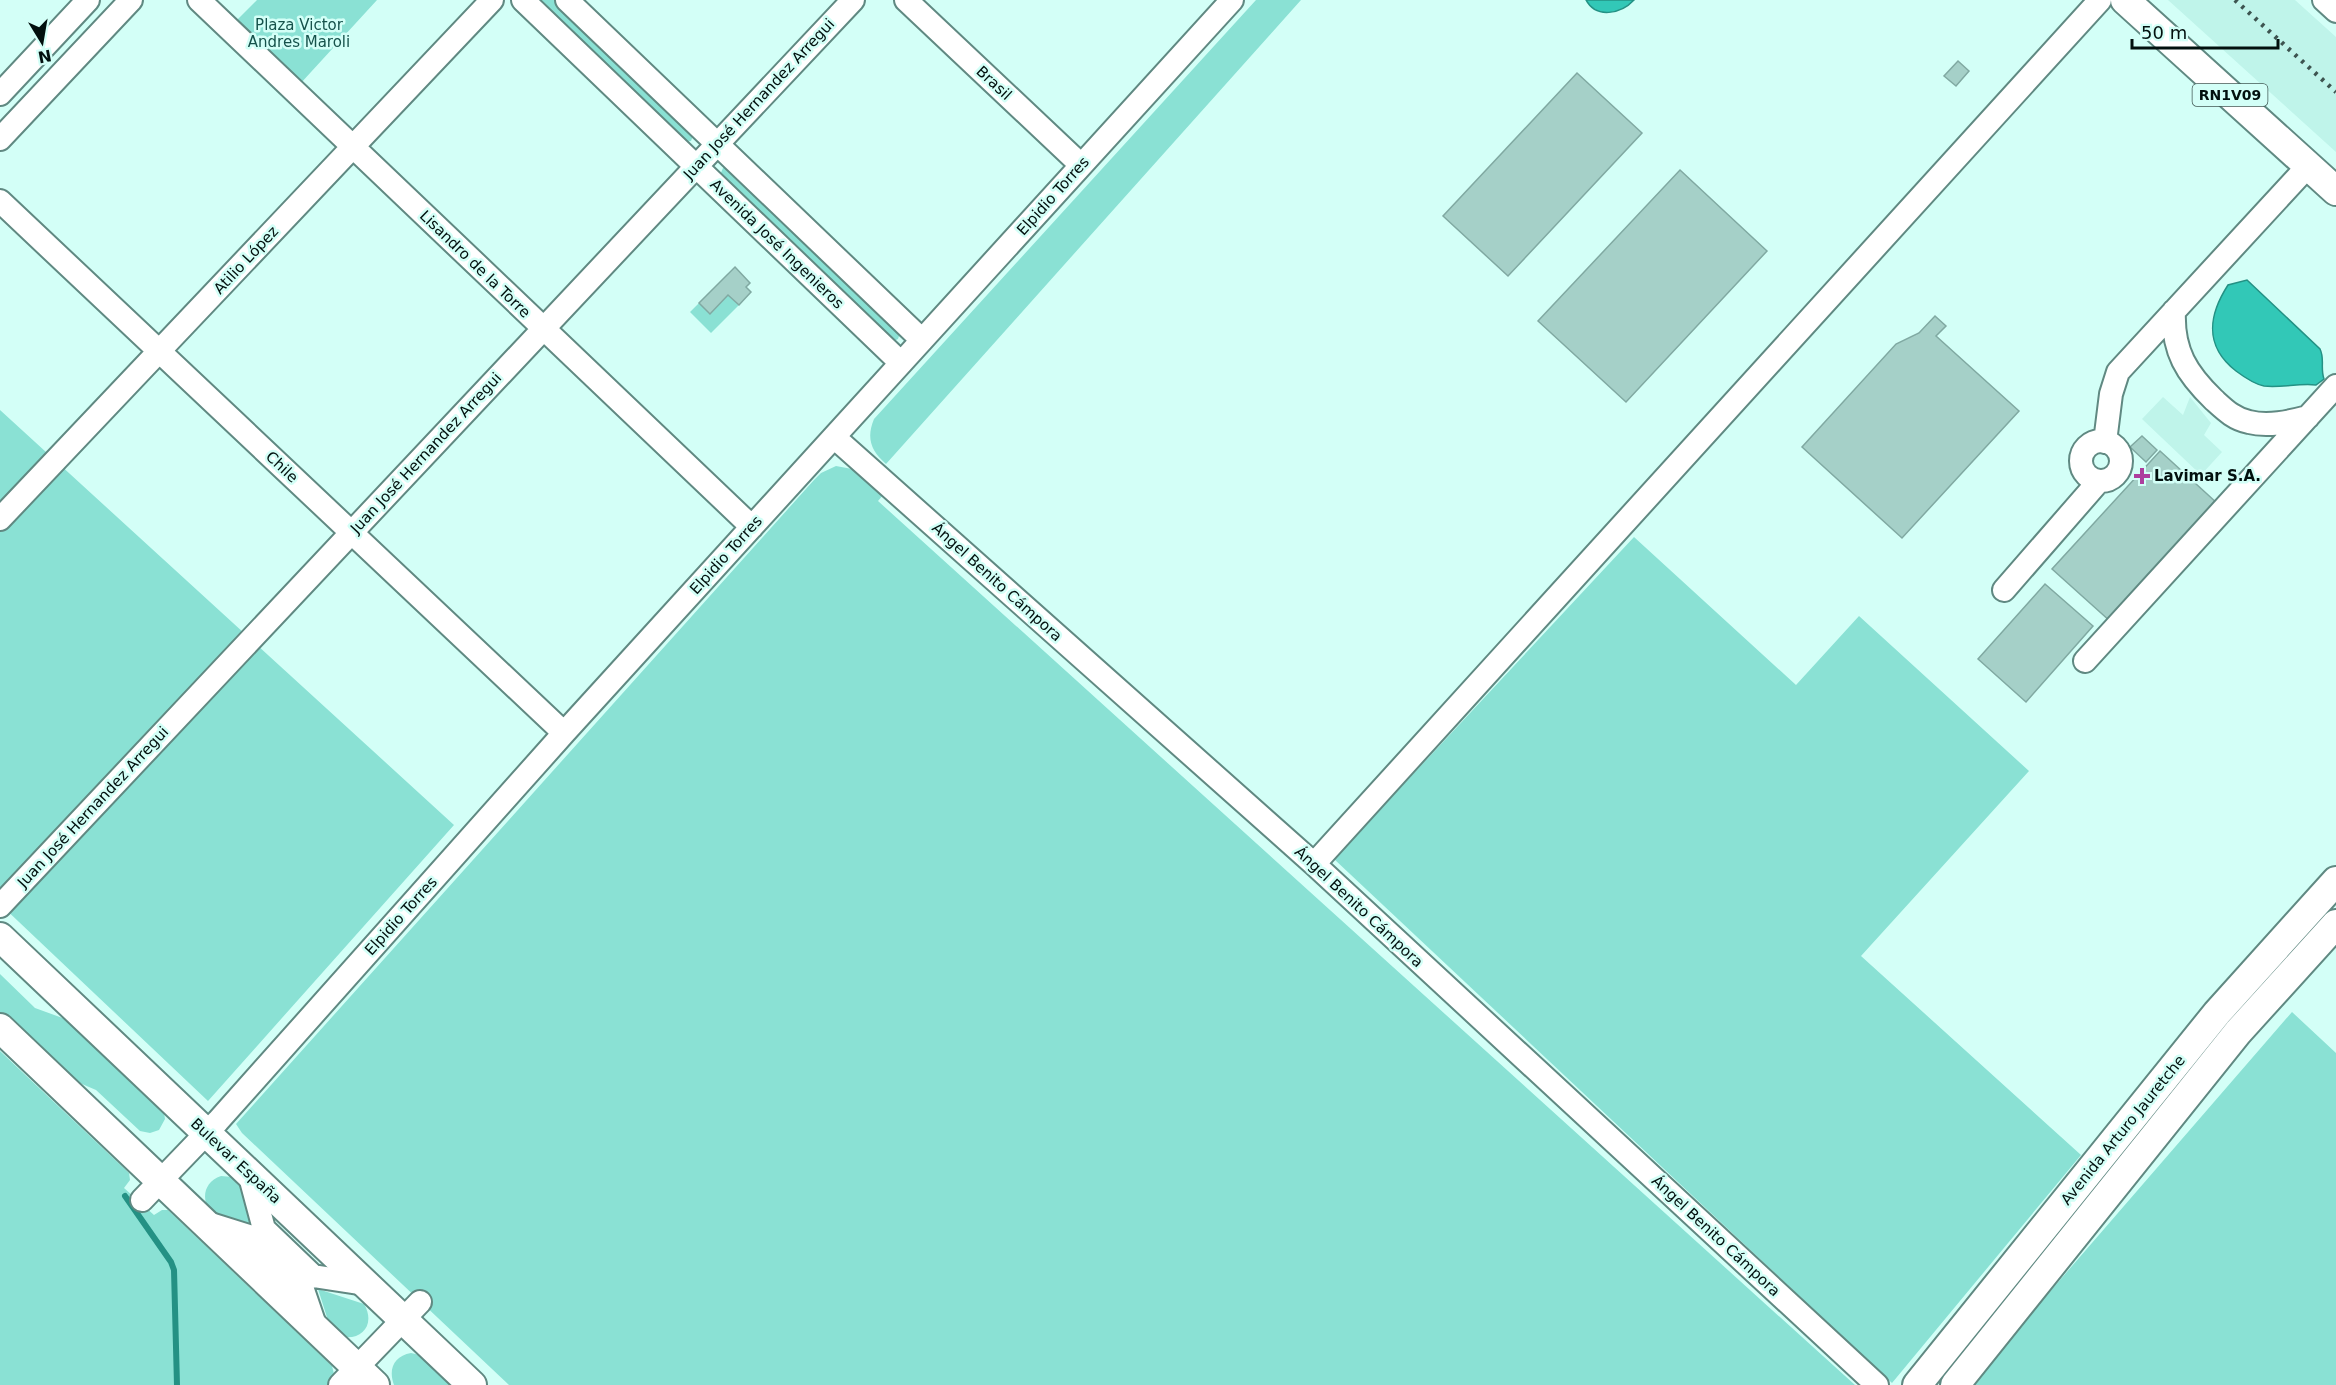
<svg xmlns="http://www.w3.org/2000/svg" width="2336" height="1385" font-family="'DejaVu Sans',sans-serif">
<style>
.built{fill:#bff4ea}
.green{fill:#8ae1d4}
.water{fill:#32c8b7;stroke:#249184;stroke-width:1.5}
.lines{fill:none;stroke-linecap:round;stroke-linejoin:round}
.stream{stroke:#249184;stroke-width:6}
.building{fill:#a5d0c8;stroke:#80a9a2;stroke-width:1.5}
.minor-casing{stroke:#608982;stroke-width:26}
.major-casing{stroke:#608982;stroke-width:32}
.minor{stroke:#fff;stroke-width:22}
.major{stroke:#fff;stroke-width:28}
.rail{stroke:#3d5450;stroke-width:4.5;stroke-dasharray:3 6;stroke-linecap:butt}
.poi-dot{fill:#ad3f9e;stroke:#d3fff7;stroke-width:2}
.labels{text-anchor:middle;stroke-width:5;stroke-linejoin:round;paint-order:stroke}
.shield{fill:#d3fff7;stroke:#415854;stroke-width:1.5}
.shield-label{font-size:14px;font-weight:bold;fill:#02100e}
.park-label{font-size:15px;fill:#16524b;stroke:#d3fff7}
.street-label{font-size:15px;fill:#02100e;stroke:#d3fff7}
.poi-label{font-size:15px;font-weight:bold;fill:#02100e;stroke:#d3fff7;text-anchor:start}
</style>
<rect width="100%" height="100%" fill="#d3fff7"/>
<path class="built" d="M2168,0H2295L2336,37V152Z
M2163,397L2183,415L2190,397L2211,423L2204,435L2222,452L2201,475L2142,419Z"/>
<path class="green" d="M257,0H377L300,84L236,21Z
M536,0H555L692,132L693,136L691,141L685,142Z
M1256,0H1301L886,464C871,451 866,438 874,419Z
M728,167L900,333L898,339L894,341L720,175L723,168Z
M728,295L739,305L711,333L690,312L699,303L710,313Z
M0,410L454,825L208,1101L0,904Z
M836,466L852,469L883,495L878,501L1855,1385H509L242,1133L236,1124L814,480L821,473Z
M1634,537L1796,685L1859,616L2029,771L1861,956L2081,1155L1892,1383L1334,859Z
M0,974L35,1008L68,1020L164,1113L165,1119L159,1130L150,1133L140,1131L96,1090L68,1078L0,1014Z
M2292,1012L2336,1053V1385H1969Z
M0,1051L129,1173L130,1180L124,1188L154,1215L162,1210H168L332,1366L334,1374L329,1381L332,1385H0Z
M221,1176L232,1177L241,1182L253,1225L210,1212C201,1198 204,1182 221,1176Z
M318,1289L364,1304C378,1328 356,1346 332,1333Z
M411,1353L424,1356L456,1385H394C388,1369 394,1356 411,1353Z"/>
<path class="water" d="M1586,0H1634C1621,14 1596,19 1586,0Z
M2247,280L2320,349C2325,359 2320,368 2324,379L2316,385C2299,383 2281,388 2264,386C2254,384 2244,377 2236,371C2204,346 2208,316 2228,285Z"/>
<g class="lines">
<path class="stream" d="M125,1196L171,1262L174,1270L177,1385"/>
</g>
<path class="building" d="M1958,61L1969,71L1956,86L1944,76Z
M1577,73L1642,133L1508,276L1443,216Z
M1680,170L1767,251L1626,402L1538,321Z
M735,267L750,283L746,287L751,292L739,305L728,295L710,314L699,303Z
M1935,316L1946,326L1936,336L2019,411L1902,538L1802,447L1896,344L1919,333Z
M2142,436L2157,450L2146,462L2130,447Z
M2160,451L2218,504L2111,622L2052,569Z
M2045,584L2093,626L2026,702L1978,659Z"/>
<g class="lines">
<defs>
<path id="minor" d="M199,0L752,527
M523,0L901,363
M567,0L922,340
M906,0L1081,165
M2324,0L2336,11
M0,94L88,0
M0,139L131,0
M0,201L564,733
M2174,311C2172,351 2187,374 2214,400C2225,410 2234,419 2249,422C2268,427 2289,422 2308,417
M834,437L1314,864L1877,1385
M2081 461a20 20 0 1 1 40 0a20 20 0 1 1-40 0Z
M2105,442L2111,394L2118,372L2308,166
M0,519L492,0
M2004,590L2099,481
M2085,661L2336,386
M1314,864L2100,0
M0,906L853,0
M249,1173L264,1229L313,1276L365,1284
M142,1200L218,1121L564,733L1232,0
M204,1222L255,1238L301,1284L316,1328
M340,1385L420,1302"/>
<path id="major" d="M2125,0L2336,191
M0,937L472,1385
M0,1028L375,1385
M1917,1385L2217,1013L2336,881
M1955,1385L2238,1032L2336,924"/>
</defs>
<use href="#minor" class="minor-casing"/>
<use href="#major" class="major-casing"/>
<use href="#minor" class="minor"/>
<use href="#major" class="major"/>
<path class="rail" d="M2235,0L2336,92"/>
</g>
<path class="poi-dot" d="M2139 467h6v6h6v6h-6v6h-6v-6h-6v-6h6z"/>
<g class="labels">
<rect class="shield" x="2192.5" y="84" width="75" height="22" rx="4.5"/>
<g class="shield-label">
<text x="2230" y="100">RN1V09</text>
</g>
<g class="park-label">
<text x="299" y="30">Plaza Victor<tspan x="299" dy="17">Andres Maroli</tspan></text>
</g>
<g class="street-label">
<text transform="translate(994 83) rotate(43)" y="5">Brasil</text>
<text transform="translate(759 99) rotate(-47)" y="5">Juan José Hernandez Arregui</text>
<text transform="translate(1053 196) rotate(-48)" y="5">Elpidio Torres</text>
<text transform="translate(777 244) rotate(44)" y="5">Avenida José Ingenieros</text>
<text transform="translate(246 260) rotate(-47)" y="5">Atilio López</text>
<text transform="translate(475 264) rotate(44)" y="5">Lisandro de la Torre</text>
<text transform="translate(426 453) rotate(-47)" y="5">Juan José Hernandez Arregui</text>
<text transform="translate(282 467) rotate(43)" y="5">Chile</text>
<text transform="translate(726 555) rotate(-48)" y="5">Elpidio Torres</text>
<text transform="translate(997 582) rotate(42)" y="5">Ángel Benito Cámpora</text>
<text transform="translate(93 807) rotate(-47)" y="5">Juan José Hernandez Arregui</text>
<text transform="translate(1359 907) rotate(43)" y="5">Ángel Benito Cámpora</text>
<text transform="translate(401 916) rotate(-48)" y="5">Elpidio Torres</text>
<text transform="translate(2123 1130) rotate(-51)" y="5">Avenida Arturo Jauretche</text>
<text transform="translate(236 1161) rotate(43)" y="5">Bulevar España</text>
<text transform="translate(1716 1236) rotate(43)" y="5">Ángel Benito Cámpora</text>
</g>
<g class="poi-label">
<text x="2154" y="481">Lavimar S.A.</text>
</g>
</g>
<g transform="translate(42 42) rotate(169)" stroke="#d3fff7" stroke-width="4.5" paint-order="stroke">
<path d="M0-4.5L10 22L0 15L-10 22Z" fill="#02100e"/>
<text y="-9" font-size="16" font-weight="bold" text-anchor="middle" fill="#02100e">N</text>
</g>
<path d="M2132 39v9h146v-9" fill="none" stroke="#02100e" stroke-width="3"/>
<text x="2141" y="39" font-size="18" fill="#02100e" stroke="#d3fff7" stroke-width="4.5" paint-order="stroke">50 m</text>
</svg>
